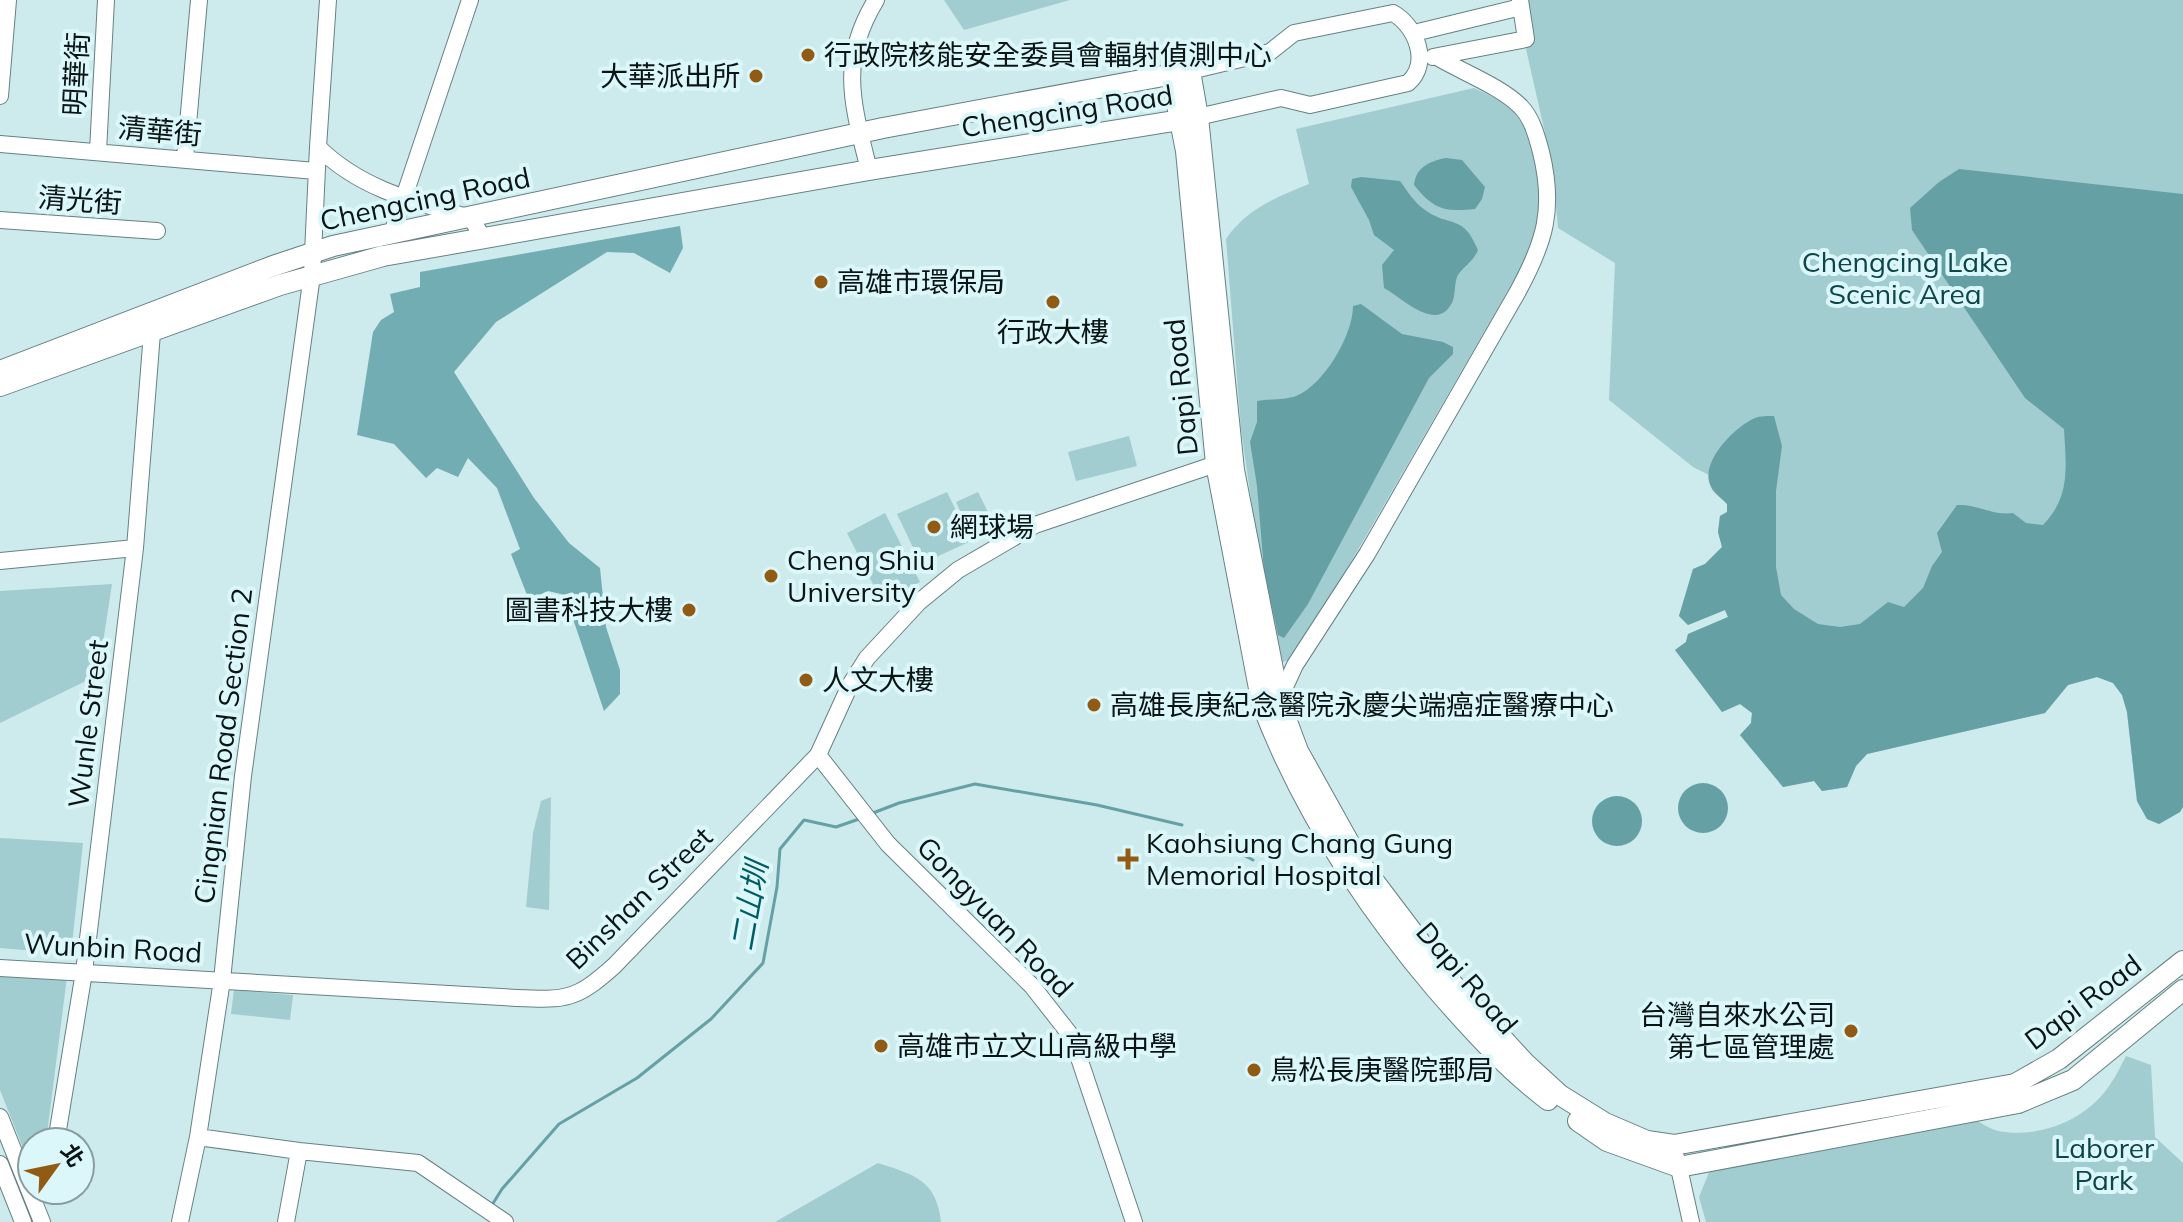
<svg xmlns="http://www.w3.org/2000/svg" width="2183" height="1222" font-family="Mulish,'Noto Sans TC',sans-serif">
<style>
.green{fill:#a1cdd1}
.forest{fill:#72adb3}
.water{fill:#65a0a5}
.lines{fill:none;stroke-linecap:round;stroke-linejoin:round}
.stream{stroke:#65a0a5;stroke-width:3}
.minor-casing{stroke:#678183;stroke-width:18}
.major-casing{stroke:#678183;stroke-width:22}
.minor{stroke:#fff;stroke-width:16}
.major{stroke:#fff;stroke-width:20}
.poi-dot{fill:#925b14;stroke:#dbf7fa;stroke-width:3}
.labels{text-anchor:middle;stroke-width:8;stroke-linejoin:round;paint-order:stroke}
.poi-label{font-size:28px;fill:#0b1516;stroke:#dbf7fa;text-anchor:start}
.street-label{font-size:28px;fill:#0b1516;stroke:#dbf7fa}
.park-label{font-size:28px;fill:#0d454a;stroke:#dbf7fa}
.water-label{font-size:30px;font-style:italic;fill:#015d63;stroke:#dbf7fa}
</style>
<rect width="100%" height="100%" fill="#cdeaec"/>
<path class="green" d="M944,0H1070L964,30Z
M1515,0H2183V807L2180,812L2159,824L2147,819L2137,801L2127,712L2122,695L2113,683L2097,677L2068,685L2045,713L1867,754L1856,766L1847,787L1822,791L1814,781L1783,787L1740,735L1751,723L1752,713L1740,704L1722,712L1675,650L1686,642L1688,634L1728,617L1725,610L1688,625L1679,616L1693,569L1705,564L1722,547L1718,532L1720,516L1727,512V504L1712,490L1709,475L1693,467L1609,400L1615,263L1558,228L1552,164Z
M1474,88C1484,93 1498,98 1507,105C1539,132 1545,188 1538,227C1536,237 1531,247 1528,256L1333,593L1290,659L1281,663L1273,654L1241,429L1226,239C1246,209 1277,197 1309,184L1296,129Z
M1129,436L1137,466L1076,481L1068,452Z
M947,492L971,541L921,564L897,514Z
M978,492L996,528L973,539L956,502Z
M885,513L920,582L882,602L847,533Z
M112,584L98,675L0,723V591Z
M551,797L549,910L526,907L533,833L541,801Z
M0,838L83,843L71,954L0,948Z
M0,974L67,977L46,1142H32V1171L0,1090Z
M234,990L293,995L290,1020L231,1014Z
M2126,1056L2151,1065L2155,1137L2183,1163V1222H1706L1699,1197L1710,1170L1976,1120C1983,1124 1990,1129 1998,1131C2039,1139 2088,1120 2111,1083C2117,1075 2121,1065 2126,1056Z
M878,1163C915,1175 936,1180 941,1222H775Z"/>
<path class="forest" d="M680,226L683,248L670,273L634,253L607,252L496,322L454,372L534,498L569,543L600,568L606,627L620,670V694L604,711L565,595L548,591L529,600L511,554L520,549L497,488L468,458L458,477L437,468L426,478L394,444L357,435L373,332L381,320L394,312L390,294L420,287V272Z"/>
<path class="water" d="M1446,158L1462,160L1485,187L1482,199L1475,209C1445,212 1434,210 1414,185C1416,167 1430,161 1446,158Z
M1959,169L2183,194V807L2180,812L2159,824L2147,819L2137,801L2127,712L2122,695L2113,683L2097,677L2068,685L2045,713L1867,754L1856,766L1847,787L1822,791L1814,781L1783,787L1740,735L1751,723L1752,713L1740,704L1722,712L1675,650L1686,642L1688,634L1728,617L1725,610L1688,625L1679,616L1693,569L1705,564L1722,547L1718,532L1720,516L1727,512V504C1723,499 1716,495 1713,490C1695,466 1734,427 1755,418C1760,416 1768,416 1774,416L1782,446L1776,491V567L1781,595L1794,609L1818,624L1840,627L1860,624L1888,602L1904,607L1923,588L1932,566L1942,552L1937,533L1957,505C1979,504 1992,516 2013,513L2026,523L2043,525C2071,496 2066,467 2064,429L2025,398L1912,230L1910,208L1939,182Z
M1361,177L1400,181C1408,192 1414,202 1425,210C1450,228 1463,213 1478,250C1473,262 1464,266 1458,275C1453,284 1457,297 1450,306C1434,331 1401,297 1384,288L1382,265L1394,250L1374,235L1369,220L1351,187L1352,179Z
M1361,304L1402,334L1443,342L1453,347V354L1429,378L1308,604L1284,638L1278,635L1264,570L1257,486L1250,442L1257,422V401C1269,399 1285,400 1296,396C1324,385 1353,335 1353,306Z
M1678 808a25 25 0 1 1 50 0a25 25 0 1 1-50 0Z
M1592 821a25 25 0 1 1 50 0a25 25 0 1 1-50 0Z"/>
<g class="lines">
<path class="stream" d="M873,813L899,803L975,784L1097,805L1182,825
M1202,834L1253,860
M492,1205L502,1189L559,1124L637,1078L711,1019L763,963L777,887L780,849L804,820L836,827L862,818"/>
<defs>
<path id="minor" d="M1414,33L1521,7
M1433,57L1526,39L1520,0
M0,96L8,0
M1189,119L1281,98L1310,105L1408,83C1431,63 1416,26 1393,13L1294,33L1270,52L1190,71
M0,144L316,171
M318,147C360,189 415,202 471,218L483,238
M98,151L106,0
M185,158L199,0
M869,170C853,105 838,62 876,0
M0,220L157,231
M392,233L470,0
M0,561L135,548
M1279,700L1295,665L1367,554L1517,293C1545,242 1555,209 1541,152C1537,137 1532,118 1521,107C1502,87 1462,72 1437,57
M818,755L888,844L1032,986L1072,1037L1134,1222
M0,968L517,998C567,1000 576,1000 614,966L818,755L850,685L867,658L919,602L958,570L1035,525L1216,464
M0,1117L42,1222
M198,1137L299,1151L418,1163L505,1222
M56,1142L84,972L135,548L153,320
M1677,1159L1691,1222
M0,1164L23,1222
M180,1222L198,1137L222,980L243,776L312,275L318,147L328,0
M286,1222L299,1151"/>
<path id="major" d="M1171,74L1186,151L1216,464L1262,704C1302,809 1364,904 1436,989C1471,1029 1506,1068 1548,1100
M0,371L273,266L333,246L883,128L1190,71L1198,117L1234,470L1279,700L1298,751L1361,864L1448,979L1524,1062L1560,1095L1605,1123L1647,1141L1674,1145L2015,1084L2059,1059L2183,961
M0,386L280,285L383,256L869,170L1180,120
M1578,1121L1607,1141L1679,1167L2018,1103L2073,1080L2183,990"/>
</defs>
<use href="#minor" class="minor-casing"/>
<use href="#major" class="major-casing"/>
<use href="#minor" class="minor"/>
<use href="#major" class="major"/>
</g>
<g class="poi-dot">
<circle cx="808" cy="55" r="8"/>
<circle cx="756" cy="76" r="8"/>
<circle cx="821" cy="282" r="8"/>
<circle cx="1053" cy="302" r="8"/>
<circle cx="934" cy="527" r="8"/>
<circle cx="771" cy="576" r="8"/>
<circle cx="689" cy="610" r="8"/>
<circle cx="806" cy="680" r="8"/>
<circle cx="1094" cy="705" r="8"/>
<path d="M1124 847h8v8h8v8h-8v8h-8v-8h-8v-8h8z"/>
<circle cx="1851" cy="1031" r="8"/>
<circle cx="881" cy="1046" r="8"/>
<circle cx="1254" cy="1070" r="8"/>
</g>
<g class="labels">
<g class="poi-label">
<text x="824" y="65">行政院核能安全委員會輻射偵測中心</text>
<text x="740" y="86" text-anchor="end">大華派出所</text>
<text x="837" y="292">高雄市環保局</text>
<text x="1053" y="342" text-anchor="middle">行政大樓</text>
<text x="950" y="537">網球場</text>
<text x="787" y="570">Cheng Shiu<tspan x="787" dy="32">University</tspan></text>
<text x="673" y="620" text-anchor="end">圖書科技大樓</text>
<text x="822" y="690">人文大樓</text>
<text x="1110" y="715">高雄長庚紀念醫院永慶尖端癌症醫療中心</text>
<text x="1146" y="853">Kaohsiung Chang Gung<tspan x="1146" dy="32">Memorial Hospital</tspan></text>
<text x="1835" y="1025" text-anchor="end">台灣自來水公司<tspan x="1835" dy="32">第七區管理處</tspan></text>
<text x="897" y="1056">高雄市立文山高級中學</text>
<text x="1270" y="1080">鳥松長庚醫院郵局</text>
</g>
<g class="street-label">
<text transform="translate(76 74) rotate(-87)" y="10">明華街</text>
<text transform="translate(1067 111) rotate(-9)" y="10">Chengcing Road</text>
<text transform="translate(160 131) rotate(5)" y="10">清華街</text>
<text transform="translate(425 199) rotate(-12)" y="10">Chengcing Road</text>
<text transform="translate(80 200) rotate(4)" y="10">清光街</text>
<text transform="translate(1181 387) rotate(-96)" y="10">Dapi Road</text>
<text transform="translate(88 724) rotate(-83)" y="10">Wunle Street</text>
<text transform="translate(223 746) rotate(-83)" y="10">Cingnian Road Section 2</text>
<text transform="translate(639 898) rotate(-44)" y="10">Binshan Street</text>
<text transform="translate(995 917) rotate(46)" y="10">Gongyuan Road</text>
<text transform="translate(113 948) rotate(3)" y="10">Wunbin Road</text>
<text transform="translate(1467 978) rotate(49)" y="10">Dapi Road</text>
<text transform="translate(2083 1002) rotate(-37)" y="10">Dapi Road</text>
</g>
<g class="park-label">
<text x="1905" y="272">Chengcing Lake<tspan x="1905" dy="32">Scenic Area</tspan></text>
<text x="2104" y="1158">Laborer<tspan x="2104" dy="32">Park</tspan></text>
</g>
<g class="water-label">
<text transform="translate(750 906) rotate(-80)" y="10">二山圳</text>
</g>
</g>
<g transform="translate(56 1166) rotate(57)"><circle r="38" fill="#dbf7fa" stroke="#889d9f" stroke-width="2"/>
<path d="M0-6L14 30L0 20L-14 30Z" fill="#925b14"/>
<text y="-12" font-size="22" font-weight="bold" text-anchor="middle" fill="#0b1516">北</text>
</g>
</svg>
